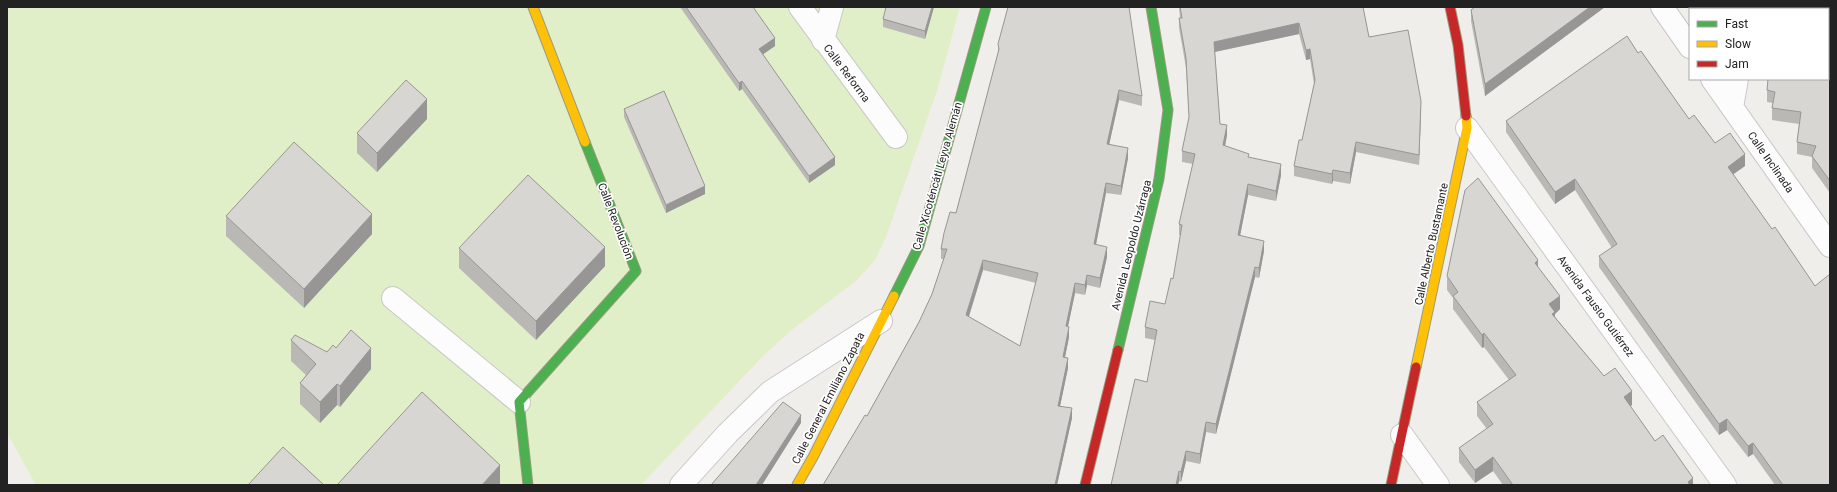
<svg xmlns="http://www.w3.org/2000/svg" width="1837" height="492" font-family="Roboto,sans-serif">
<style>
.grass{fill:#e0efc7}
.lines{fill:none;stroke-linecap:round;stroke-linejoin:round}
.street-casing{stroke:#c9c8c7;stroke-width:24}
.fast-casing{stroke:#9c9b81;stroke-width:11}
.slow-casing{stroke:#9c9b81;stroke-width:11}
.jam-casing{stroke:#9c9b81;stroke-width:11}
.street{stroke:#fdfcfc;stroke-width:22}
.fast{stroke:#4caf50;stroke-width:9}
.slow{stroke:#ffc107;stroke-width:9}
.jam{stroke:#c62828;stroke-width:9}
.wall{fill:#bab8b5;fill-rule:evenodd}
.shaded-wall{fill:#979694}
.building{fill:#d8d6d3;stroke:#979694;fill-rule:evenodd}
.labels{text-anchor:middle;stroke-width:3.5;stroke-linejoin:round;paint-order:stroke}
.street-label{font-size:11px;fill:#222;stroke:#fff}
</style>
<rect width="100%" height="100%" fill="#f0eeeb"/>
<path class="grass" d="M7,7H960L937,91L885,240L875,260L856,281L793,329L764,355L641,485H36L7,433Z"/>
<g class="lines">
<defs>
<path id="street" d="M800,7L896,137
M1662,7L1690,47
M1749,9V7
M823,40L832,7
M1712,79L1830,246
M1732,107L1737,79
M1467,128L1725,485
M393,298L519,402
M1402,435L1438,485
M681,485L728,433L770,392L881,321"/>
<path id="fast" d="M894,296L919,246L986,7
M1118,350L1159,179L1168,110L1151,7
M528,485L519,402L636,271L585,142"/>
<path id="slow" d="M533,7L585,142
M1416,367L1467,128L1466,116
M797,485L813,457L894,296"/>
<path id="jam" d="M1450,7L1458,45L1466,116
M1085,485L1118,350
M1391,485L1416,367"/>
</defs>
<use href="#street" class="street-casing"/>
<use href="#fast" class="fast-casing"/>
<use href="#slow" class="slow-casing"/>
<use href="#jam" class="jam-casing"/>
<use href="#street" class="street"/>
<use href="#fast" class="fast"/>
<use href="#slow" class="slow"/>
<use href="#jam" class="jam"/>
</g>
<path class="wall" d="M680,7H753L775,46L763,54L835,165L809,183L742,89L739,91Z
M886,7H934L925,39L883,27V19Z
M1179,7H1363L1369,37L1421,111L1419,165L1356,152L1350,184L1333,181L1332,184L1294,176V166L1302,140L1314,84L1310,59L1306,60L1299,34L1215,52L1220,124L1227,135L1225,146L1249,157L1281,175L1276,201L1248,195L1240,236L1264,251L1259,278L1255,277L1216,434L1206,432L1200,464L1186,461L1181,482L1179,481L1178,485H1111L1147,382L1155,340L1145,338V327L1165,304L1173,279L1181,235H1179V224L1193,164L1182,162V151L1189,119L1186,68L1179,28V18H1180Z
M1605,7L1485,96L1471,21V10Z
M1779,7H1830V193L1812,168V157L1797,154V142L1799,124L1772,120V108L1773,103L1767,102V90L1828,9H1779Z
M998,44L1142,96V106L1119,100L1109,145L1128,158L1121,195L1106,193L1096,245L1107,257L1100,288L1087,285L1085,295L1075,293L1068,326L1069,337L1065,357L1068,368L1060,406L1072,418L1057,485H823L867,416L919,322L932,294L944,259H941V249L956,213L998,53ZM983,270L1036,283L1020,346L969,317Z
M1638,53L1689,119L1715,143L1745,166L1733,174L1830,485H1775L1753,454L1748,457L1727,430L1719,435L1599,267V256L1612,248L1575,190L1555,204L1506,132V121Z
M624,109L705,194L666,213L624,117Z
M427,119L377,172L357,153V133Z
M226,216L372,234L304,308L226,236Z
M459,248L605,266L536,340L459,268Z
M1538,267L1560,309L1555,314V317L1604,376L1632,405L1630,406L1655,441L1693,485H1503L1493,471L1475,483L1459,462V448L1487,429L1477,416V402L1509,380L1484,347L1482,348L1453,309V298L1447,290V276Z
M291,340L327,352L336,348L371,369L340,407L337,405L320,423L300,404V383L306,375L291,361Z"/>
<path class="shaded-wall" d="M932,7H934L925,39V31Z
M1590,7H1605L1485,96V84Z
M1299,23V34L1214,52V42Z
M775,38V46L759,57V49Z
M1310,49V59L1306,60V50Z
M742,81V89L739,91V83Z
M1119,90V100L1107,154V144Z
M427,99V119L377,172V153Z
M1421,101V111L1419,165V155Z
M1227,125V135L1223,156V145Z
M1356,142V152L1350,184V173Z
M1128,148V158L1121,195V186Z
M1745,154V166L1728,178V167Z
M835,157V165L809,183V176Z
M1281,164V175L1276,201V191Z
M1333,170V181L1332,184V174Z
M1575,179V190L1555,204V192Z
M1106,183V193L1094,254V244Z
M1248,184V195L1238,246V235Z
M705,186V194L666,213V205Z
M372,214V234L304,308V289Z
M1264,241V251L1259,278V268Z
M605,247V266L536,340V321Z
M1107,247V257L1100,288V278Z
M983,260V270L966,325V315Z
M1538,260V274L1535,263Z
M1255,267V277L1216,434V424Z
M1087,275V285L1085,295V285Z
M1075,283V293L1066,336V326Z
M1560,296V309L1555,314V326L1549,304Z
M1069,327V337L1063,367V357Z
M1484,333V347L1482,348V335Z
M371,348V369L340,407V386Z
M1068,358V368L1058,416V406Z
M337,384V405L320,423V402Z
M1632,391V405L1624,411V397Z
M1072,408V418L1057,485H1055Z
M801,415V423L762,485H756Z
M1727,419V430L1719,435V424Z
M1206,422V432L1200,464V454Z
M1753,443V454L1748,457V446Z
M1186,451V461L1181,482V472Z
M1493,457V471L1475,483V470Z
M500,465V485H482Z
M1179,471V481L1178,485H1176Z
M1693,478V485H1688V482Z"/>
<path class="building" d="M686,7H753L775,38L759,49L835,157L809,176L742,81L739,83Z
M886,7H932L925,31L883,19Z
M1008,7H1129L1142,96L1119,90L1107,144L1128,148L1121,186L1106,183L1094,244L1107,247L1100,278L1087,275L1085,285L1075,283L1066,326L1069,327L1063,357L1068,358L1058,406L1072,408L1055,485H823L865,415L867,416L919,322L932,294L947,249H941L944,233L950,212L956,213L999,49L998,44ZM983,260L1038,273L1020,346L966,315Z
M1180,7H1363L1369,37L1408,30L1421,101L1419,155L1356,142L1350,173L1333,170L1332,174L1294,166L1299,140H1302L1315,80L1310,49L1306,50L1299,23L1214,42L1220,124L1227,125L1223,145L1249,154L1248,157L1281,164L1276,191L1248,184L1238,235L1264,241L1259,268L1255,267L1216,424L1206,422L1200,454L1186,451L1181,472L1179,471L1176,485H1111L1135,379L1147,382L1157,330L1145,327L1150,301L1165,304L1171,278L1173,279L1182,225L1179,224L1195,154L1182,151L1189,117L1186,58L1179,18H1182Z
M1475,7H1590L1485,84L1471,10Z
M1780,7H1830V181L1812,156L1816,146L1797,142L1801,112L1772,108L1775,92L1767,90L1768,79H1828V9H1780Z
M1627,36L1638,53L1641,51L1689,119L1694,115L1715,143L1730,133L1745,154L1728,167L1772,229L1775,227L1815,286L1830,274V485H1783L1753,443L1748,446L1727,419L1719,424L1599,256L1617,244L1575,179L1555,192L1506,121Z
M406,80L427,99L377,153L357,133Z
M664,91L705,186L666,205L624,109Z
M294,142L372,214L304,289L226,216Z
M528,175L605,247L536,321L459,248Z
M1478,178L1538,260L1535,263L1560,296L1549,304L1555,312L1552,314L1604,376L1615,368L1632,391L1624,397L1655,441L1663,435L1693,478L1688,482L1690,485H1513L1493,457L1475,470L1459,448L1493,424L1477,402L1516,375L1484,333L1482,335L1453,296L1458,292L1447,276L1465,190Z
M351,330L371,348L340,386L337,384L320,402L300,383L316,364L291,340L295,335L327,352L333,345L336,348Z
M422,392L500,465L482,485H337Z
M783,402L801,415L756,485H711Z
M283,447L324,485H248Z"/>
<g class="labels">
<g class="street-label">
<text transform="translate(847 73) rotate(53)" y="4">Calle Reforma</text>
<text transform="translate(1771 162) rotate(55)" y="4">Calle Inclinada</text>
<text transform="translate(937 176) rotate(-74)" y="4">Calle Xicoténcátl Leyva Alemán</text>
<text transform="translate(616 221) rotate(69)" y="4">Calle Revolución</text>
<text transform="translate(1431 244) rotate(-78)" y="4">Calle Alberto Bustamante</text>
<text transform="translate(1131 245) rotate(-76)" y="4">Avenida Leopoldo Uzárraga</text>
<text transform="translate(1596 306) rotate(54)" y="4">Avenida Fausto Gutiérrez</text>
<text transform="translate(828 398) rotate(-63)" y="4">Calle General Emiliano Zapata</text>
</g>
</g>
<rect width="1837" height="492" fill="none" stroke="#222222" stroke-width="16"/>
<rect x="1689" y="8" width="140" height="72" fill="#ffffff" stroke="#a7a7a7"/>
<rect x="1697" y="21" width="20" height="6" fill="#4caf50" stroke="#a7a7a7"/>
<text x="1725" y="28" font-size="12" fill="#222222">Fast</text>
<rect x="1697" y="41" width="20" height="6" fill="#ffc107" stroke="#a7a7a7"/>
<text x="1725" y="48" font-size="12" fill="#222222">Slow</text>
<rect x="1697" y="61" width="20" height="6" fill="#c62828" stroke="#a7a7a7"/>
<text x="1725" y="68" font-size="12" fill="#222222">Jam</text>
</svg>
